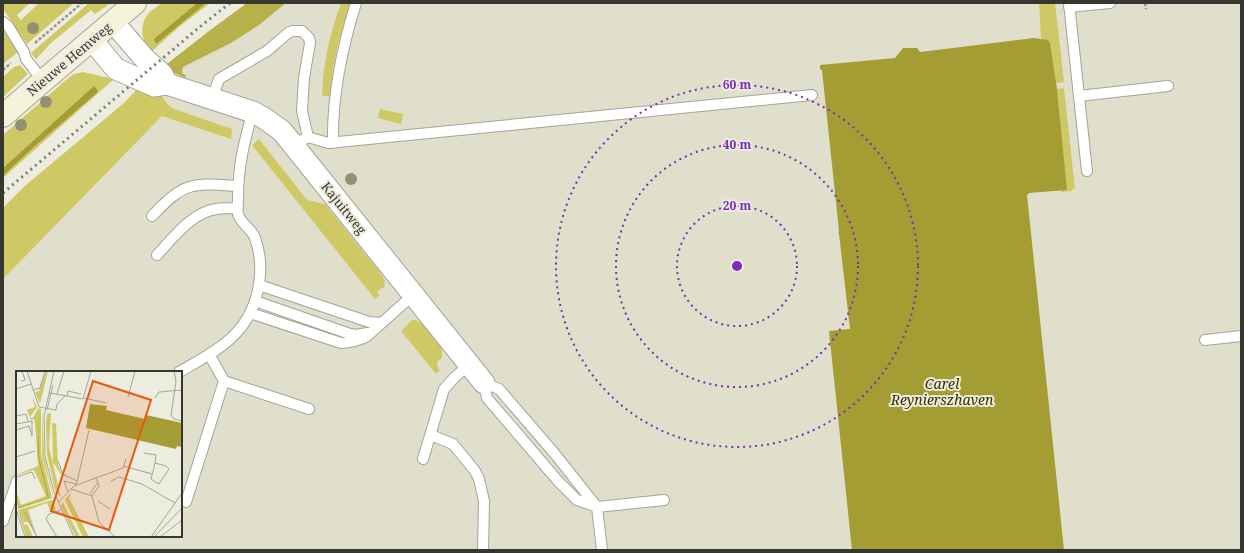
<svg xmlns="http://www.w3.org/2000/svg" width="1244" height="553" font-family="'Noto Serif',serif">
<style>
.built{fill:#e0dfcb;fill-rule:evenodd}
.green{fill:#cfc965}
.forest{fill:#b7b14a}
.water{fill:#a49d33}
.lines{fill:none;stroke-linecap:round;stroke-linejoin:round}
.lane-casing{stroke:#a4a498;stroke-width:12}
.street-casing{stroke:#a4a498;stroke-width:23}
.secondary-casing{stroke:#a4a498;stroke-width:24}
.path{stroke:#97978e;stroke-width:2.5;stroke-dasharray:3 2;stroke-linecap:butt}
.lane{stroke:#fff;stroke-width:10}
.street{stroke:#fff;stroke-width:21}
.secondary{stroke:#f4f2da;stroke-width:22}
.rail{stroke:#7d7d75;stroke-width:3;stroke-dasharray:2 4;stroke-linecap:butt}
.tree{fill:#939174}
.ring{fill:none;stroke:#7b2cbf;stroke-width:2;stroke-dasharray:2 4}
.labels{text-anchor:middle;stroke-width:4;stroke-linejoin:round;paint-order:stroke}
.street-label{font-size:13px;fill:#373732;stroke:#ececdf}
.water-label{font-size:14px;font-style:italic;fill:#322f01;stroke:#ececdf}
.inset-road{fill:none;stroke:#a4a49a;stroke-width:1}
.view{fill:#e8590c;fill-opacity:0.15;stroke:#e8590c;stroke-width:2}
.inset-edge{fill:none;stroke:#373732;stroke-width:2}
.centre{fill:#7b2cbf;stroke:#ececdf;stroke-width:2}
.ring-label{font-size:12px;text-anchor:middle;font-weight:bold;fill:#7b2cbf;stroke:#ececdf;stroke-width:4;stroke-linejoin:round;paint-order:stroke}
</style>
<rect width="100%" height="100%" fill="#ececdf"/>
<path class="built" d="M286,3H1241V550H3V208L26,185L124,103L139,87L163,67L183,74L182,69L183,67L231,43L259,25ZM17,372H181V536H17Z"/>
<path class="green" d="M3,3H30L17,15L21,20L39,3H74L27,44L3,9Z
M89,3H111L95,14L91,10L51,43L36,59L31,53Z
M162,3H210L180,26L151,52C142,43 139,26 147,15C151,10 157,7 162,3Z
M341,3H352C340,32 331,65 331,96H322C323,63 330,33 341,3Z
M1039,3H1055L1064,82L1056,83L1050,43L1041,38Z
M3,30L18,52L3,64Z
M20,65L28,74L3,97V77L14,67Z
M83,72L114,79L3,178V176L34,147L97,93L98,91L97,88L94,87L3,168V135L67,79L74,74Z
M139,87L160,94L168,105L174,109L232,129L231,139L162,116L3,279V208L26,185L124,103Z
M1064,88L1075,189H1072V191L1061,192V190H1066L1057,89Z
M380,109L403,114L401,124L378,118Z
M259,139L307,200L325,204L382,275L385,281L384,288L383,287L377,292L380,295L375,299L252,145Z
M412,320H416L421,323L441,347L442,351V358L437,362L438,368L440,370L436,374L401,331Z"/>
<path class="forest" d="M247,3H286L259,25L231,43L183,67L182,71L183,74L186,75L185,78L163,67L209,31Z"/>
<path class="water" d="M197,3H206L156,44L154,39Z
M1034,38L1048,40L1050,43L1057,89L1067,190L1029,193L1027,195L1064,550H852L829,331L850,329L839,234L838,232L839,231L822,70L820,69V65L895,58L903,48H917L920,52Z
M94,86L98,90L97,93L34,147L3,176V168Z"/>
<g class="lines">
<defs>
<path id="lane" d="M1069,3L1087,171
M1069,7L1110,3
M3,22L8,26L24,52L26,59L43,81
M1079,96L1168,86
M212,98L219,79L267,51L288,33L292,31H302L309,38L310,43L304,78L302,111L308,137
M333,143C332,95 342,48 356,3
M293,145L308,137L328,143L812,95
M152,216C185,181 192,183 238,186
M157,255C173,238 191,213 216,209C223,208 231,208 238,208
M259,285L369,322L382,323
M255,301L350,334L356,335L367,333
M250,313L341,343C350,343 357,341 366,337L413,295
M1205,340L1241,336
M209,354L224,381L309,409
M179,372C196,362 215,353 230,339C258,315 267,272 255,238C252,229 240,223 238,214C237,209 238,203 238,198C238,167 244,141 253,112
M484,383L487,398L558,481L577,500L597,507L664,500
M484,383L499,389L555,454L597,507L602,550
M431,435L453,444L475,471L479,479L484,501L483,550
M423,459L444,389L455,377L470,364
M186,502L224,381
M3,521L17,481"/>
<path id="street" d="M113,22L144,58L162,74L167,84
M92,40L116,69L155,86L167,84L253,112L264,118L282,131L484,383"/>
<path id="secondary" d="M3,116L43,81L135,3"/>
</defs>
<use href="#lane" class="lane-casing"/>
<use href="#street" class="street-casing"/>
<use href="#secondary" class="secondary-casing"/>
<path class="path" d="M1145,3L1146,9
M35,43L82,3
M3,70L11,63"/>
<use href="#lane" class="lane"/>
<use href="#street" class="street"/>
<use href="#secondary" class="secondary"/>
<path class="rail" d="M3,193L202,25L230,3"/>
</g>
<g class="tree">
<circle cx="33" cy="28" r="6"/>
<circle cx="46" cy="102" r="6"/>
<circle cx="21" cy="125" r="6"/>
<circle cx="351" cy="179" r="6"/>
</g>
<g class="ring">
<circle cx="737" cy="266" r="60"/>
<circle cx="737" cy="266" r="121"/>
<circle cx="737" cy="266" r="181"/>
</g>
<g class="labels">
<g class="street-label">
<text transform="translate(69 59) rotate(-40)" y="5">Nieuwe Hemweg</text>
<text transform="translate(344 208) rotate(51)" y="5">Kajuitweg</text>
</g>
<g class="water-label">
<text x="942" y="389">Carel<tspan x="942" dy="16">Reynierszhaven</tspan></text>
</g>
</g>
<g transform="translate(16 371)">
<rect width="166" height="166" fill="#ececdf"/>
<path d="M30,0H32L24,33L19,21L23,20ZM16,26L21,36L14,46L17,47L22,37L25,38V83L36,127L2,138L0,120L5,134L30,125L18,99L0,104L22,95L19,52L18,48L15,49L11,39L19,36ZM26,39L28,85L38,128L26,85ZM35,42L33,76L45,127L39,119L31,83L30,53L31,43ZM36,52L66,58L40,53L42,94L46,102L56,110L44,102L37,91ZM56,120L53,127L73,166H67L49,129ZM36,129L40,139L35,141L31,132L12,139L21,166L12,151H8L6,140L8,154L11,153L17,166H10L2,139ZM47,131L54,147L64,166H60L53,152L45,135Z" fill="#cfc965"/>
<path d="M74,33L91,35L90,39L129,48L130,44L166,52V76L161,75L160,78L70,57ZM22,41L23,86L33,127L3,137L0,126L3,136L32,127L22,85Z" fill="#a49d33"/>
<path class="inset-road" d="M11,0L23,36L40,39L41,33L49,25M38,0L28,45L29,85L38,121L58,166M158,0L160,10L155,44L158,48L166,50M5,10L9,9L6,0M0,18L15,13M17,19L24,17L29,0M34,22L67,28L75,0M41,23L48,0M51,25L52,20L65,23M112,26L119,0M68,27L90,32M139,27L143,21L166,19M31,39L37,14M0,45L10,43L12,50M0,53L16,50V65L13,55M0,59L13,55M128,82L140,84L139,92L135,108L143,113L153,98L150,95L139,92M0,86L19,80M42,90L47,103L61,110M107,95L136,103M0,106L16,101L19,108M95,110L103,106L126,113L159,132M60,115L73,59M55,118L76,125L83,151L99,166M52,121L48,110L60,113M74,123L82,111M76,125L83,115L80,107M82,130L94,138M42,132L58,115L107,97L110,88M0,138L9,166M9,141L21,166M41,166L30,148L33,143L45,139M135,166L166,122M138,166L166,137M144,166L166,149"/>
<path class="view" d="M77,10L135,29L93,159L35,140Z"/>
<rect width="166" height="166" class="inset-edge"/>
</g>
<circle cx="737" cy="266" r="6" class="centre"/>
<g class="ring-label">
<text x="737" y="89">60 m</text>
<text x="737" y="149">40 m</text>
<text x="737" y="210">20 m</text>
</g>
<rect width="1244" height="553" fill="none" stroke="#373732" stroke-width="8"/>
</svg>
